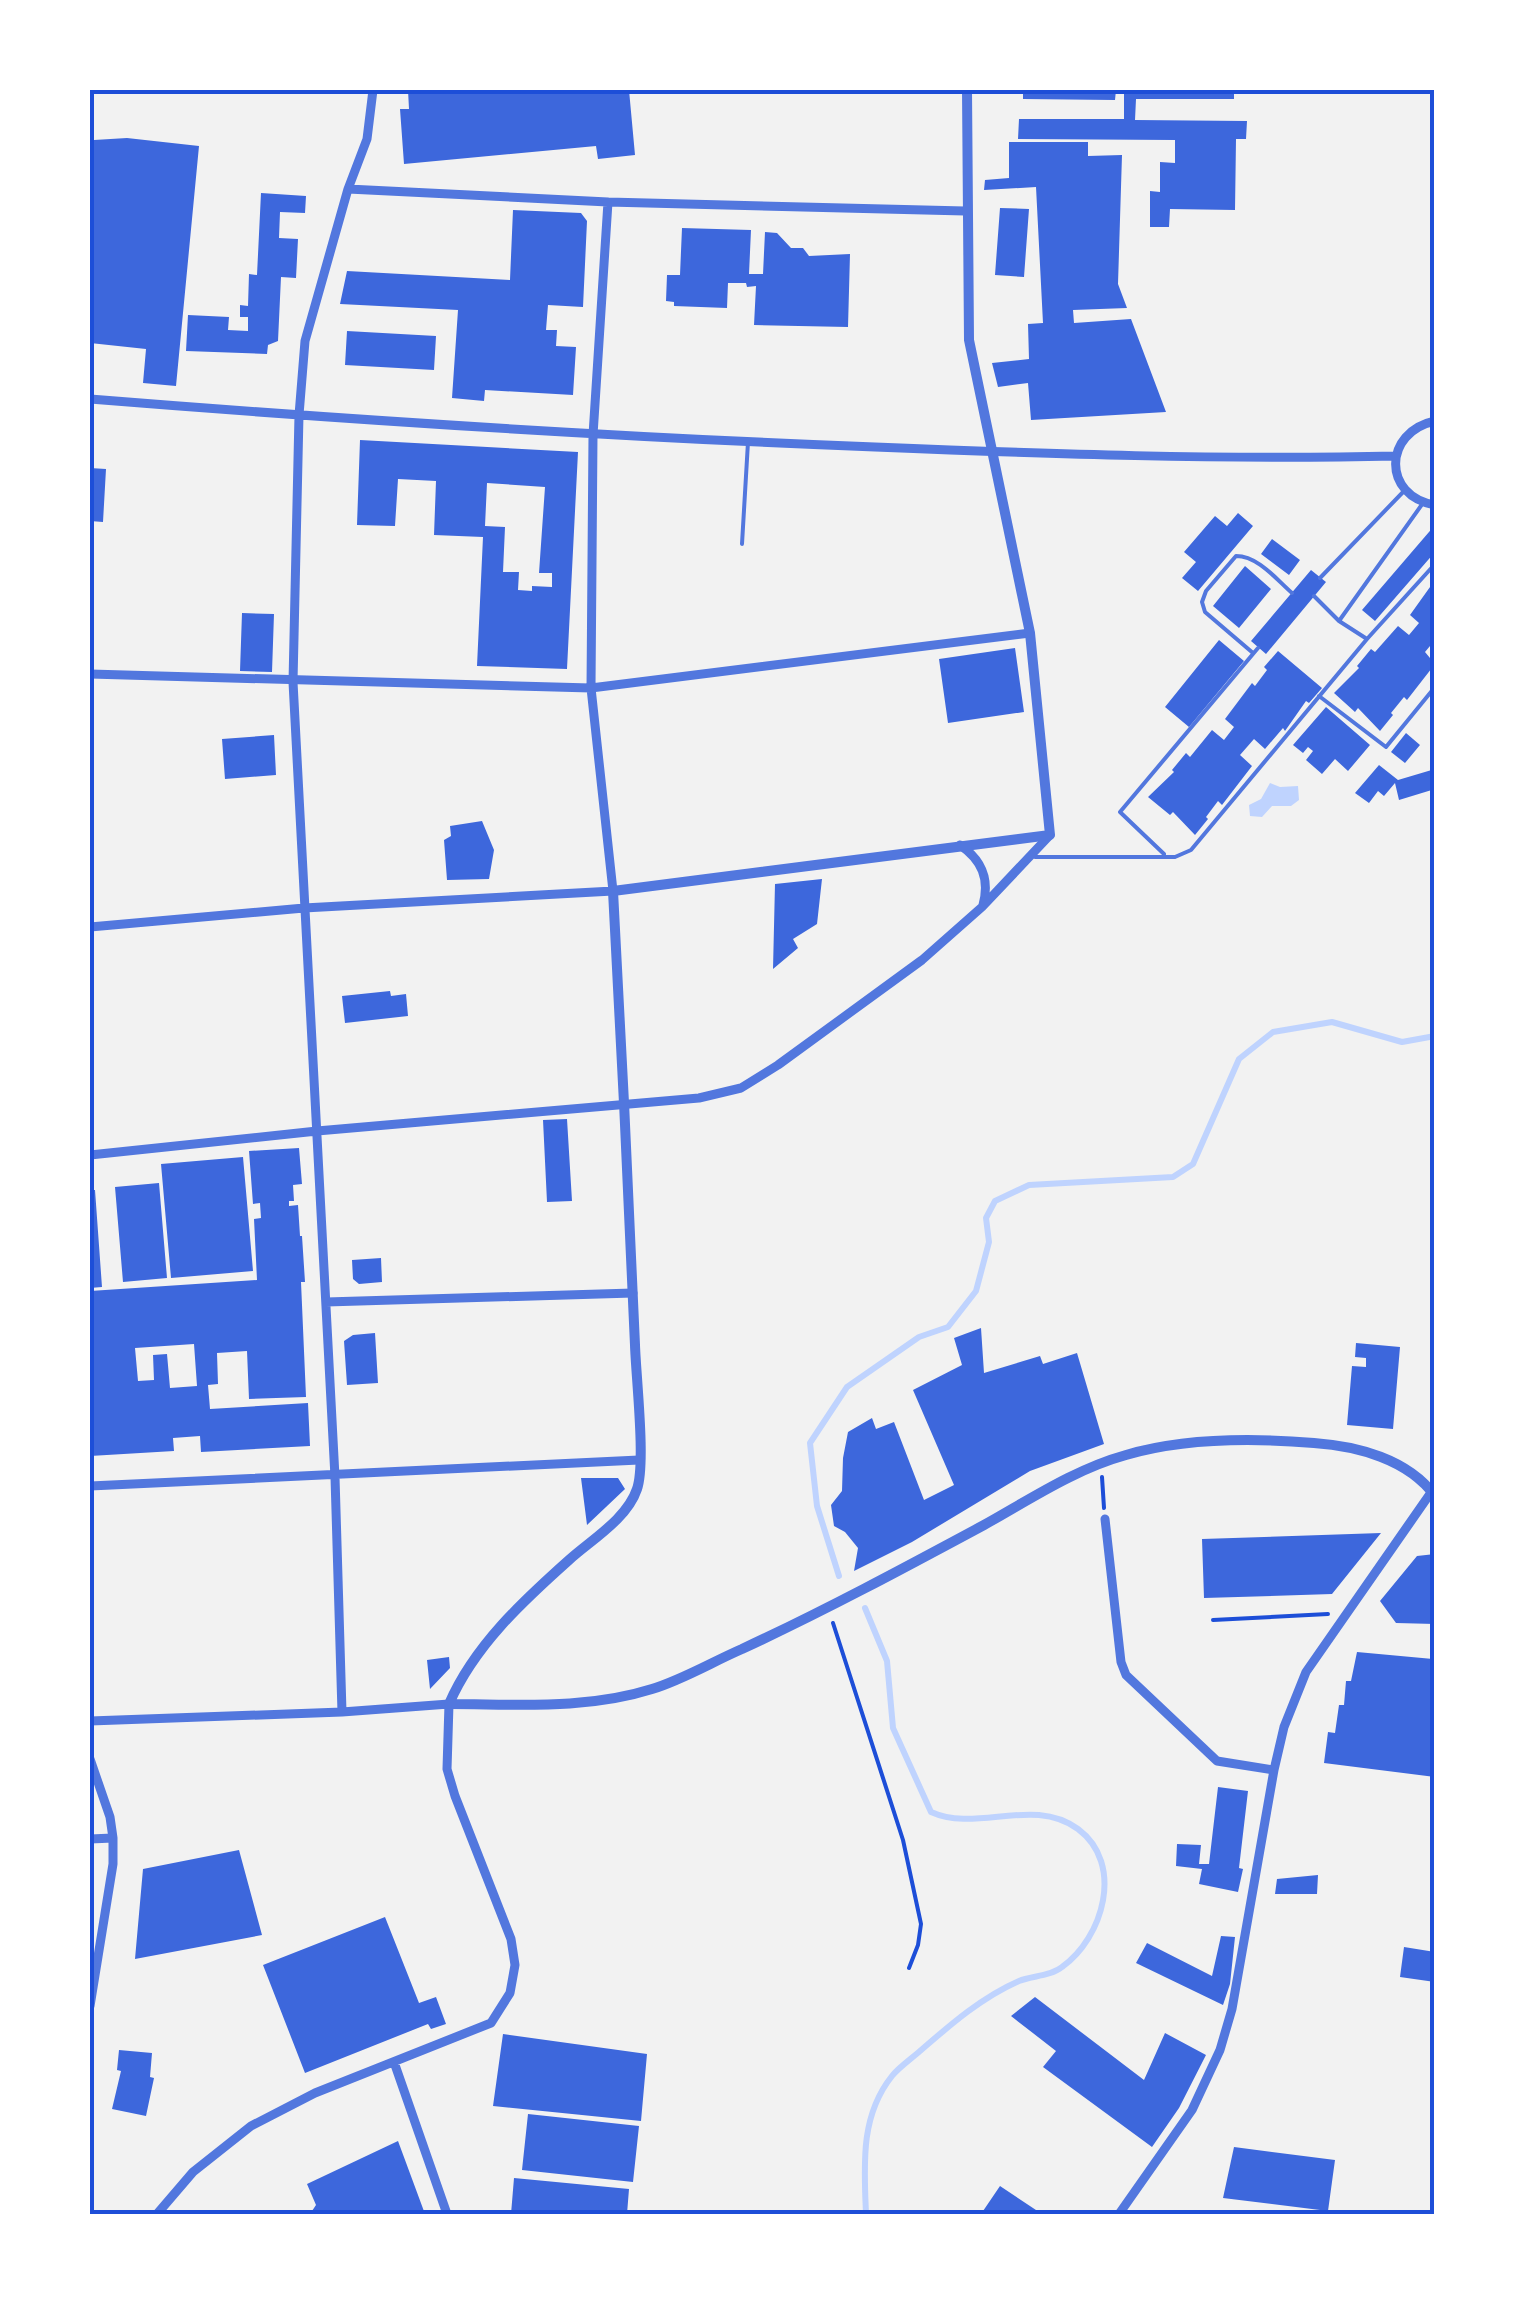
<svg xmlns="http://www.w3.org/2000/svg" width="1525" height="2304" font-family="'Noto Sans',sans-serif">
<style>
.water{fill:#bfd3fe}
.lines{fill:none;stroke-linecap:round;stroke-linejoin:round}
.stream{stroke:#bfd3fe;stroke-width:6}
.building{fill:#3d67dc;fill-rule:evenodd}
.path{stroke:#1d4ed8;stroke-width:4}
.service{stroke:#5277de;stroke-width:4}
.minor{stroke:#5277de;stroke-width:9}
.tertiary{stroke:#5277de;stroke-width:10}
.neatline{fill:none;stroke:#1d4ed8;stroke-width:4}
</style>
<rect width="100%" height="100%" fill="#f2f2f2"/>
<path class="water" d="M1270,783L1280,787L1298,786L1299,800L1291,806H1272L1262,817L1250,816L1249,805L1261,799Z"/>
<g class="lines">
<path class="stream" d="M839,1576L817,1506L810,1443L847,1387L919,1337L948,1327L976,1291L989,1242L986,1218L995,1201L1029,1185L1173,1177L1193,1164L1239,1059L1273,1032L1332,1022L1402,1042L1435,1036
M865,1608L887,1661L893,1728L931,1812C977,1833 1033,1796 1078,1829C1125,1864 1103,1938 1062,1967C1051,1976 1032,1976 1019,1981C982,1997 950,2025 920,2051C911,2059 899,2067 892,2076C860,2116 864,2165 866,2214"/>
</g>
<path class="building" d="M408,90H629L635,155L598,159L596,146L404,164L400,109H409Z
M1023,90H1116L1115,100L1023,99Z
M1124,90H1234V99H1136L1135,120L1247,121L1246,139H1236L1235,210L1170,209L1169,227H1150V191L1160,192V162L1175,163V140L1018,139L1019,119H1124Z
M127,138L199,146L176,386L143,383L146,349L90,343V185L94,140Z
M1009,142H1088V156L1122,155L1118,284L1127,308L1073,310L1074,323L1131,319L1166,412L1031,420L1028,383L998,387L992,363L1029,359L1028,324L1043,323L1036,187L984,190L985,180L1009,178Z
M261,193L306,196L305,213L280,212L279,238L298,239L296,278L281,277L278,341L268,345L267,354L186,351L188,315L229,317L228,330L248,331V317H240V305L248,306L249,274L257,275Z
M1000,208L1029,209L1024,277L995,275Z
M513,210L581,213L587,221L583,307L548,305L546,330H557L556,346L576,347L573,395L485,390L484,401L452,398L458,310L340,304L347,271L510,280Z
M682,228L751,230L749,274H763L765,232L777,233L791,248H803L809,256L850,254L848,327L754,325L756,286L747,287L746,283H728L727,308L674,306V302L666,301L667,275H680Z
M347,331L436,336L434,370L345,365Z
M360,440L578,452L567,669L477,666L483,537L434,535L436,481L398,479L395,526L357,525ZM487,483L545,487L539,573H552V587L532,586V591L518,590L519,572H503L505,527L485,526Z
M90,468L106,469L103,522L90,521Z
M1238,513L1253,526L1198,591L1182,578L1196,562L1184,552L1215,516L1227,526Z
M1435,525V552L1375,621L1362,610Z
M1272,539L1300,560L1289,575L1261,554Z
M1245,566L1271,589L1239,628L1213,606Z
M1311,570L1326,582L1266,654L1251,641Z
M1435,580V640L1425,652L1435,664L1407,700L1404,697L1391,713L1393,715L1380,731L1358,708L1355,712L1334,693L1359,668L1357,666L1371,649L1375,652L1398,626L1409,635L1419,623L1410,615Z
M242,613L274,614L272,672L240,671Z
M1219,640L1244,661L1189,727L1165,707Z
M1015,648L1024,712L948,723L939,659Z
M1278,651L1322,688L1309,703L1306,701L1285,731L1283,728L1265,749L1254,739L1240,755L1252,766L1222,805L1218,801L1206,817L1208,819L1195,835L1173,812L1170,815L1148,797L1174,772L1172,770L1186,753L1190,757L1212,730L1224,740L1234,727L1225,719L1252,683L1255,686L1267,670L1264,667Z
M1326,707L1370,745L1348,771L1335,759L1322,774L1306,760L1313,751L1308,747L1303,753L1293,745Z
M1406,733L1420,745L1405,763L1391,752Z
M274,735L276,775L225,779L222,739Z
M1379,765L1398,780L1435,769V789L1399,800L1395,783L1384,796L1378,791L1369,803L1355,793Z
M482,821L494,850L489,879L447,880L444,840L451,836L450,826Z
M822,879L817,924L793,939L798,948L773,969L775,884Z
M390,991L391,996L406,994L408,1016L345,1023L342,996Z
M567,1119L572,1201L547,1202L543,1120Z
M299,1148L302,1184L293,1185L294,1201H289V1206L298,1205L300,1236H302L305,1282H301L306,1397L249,1399L247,1351L217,1353L218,1384L208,1385L210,1409L308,1403L310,1446L201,1452L200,1436L173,1438L174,1451L90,1456V1291L257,1280L254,1219L261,1218L260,1203L253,1204L249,1151ZM194,1344L197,1386L170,1388L167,1354L153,1355L154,1380L138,1381L135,1348Z
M243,1157L253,1271L171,1278L161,1164Z
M159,1183L167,1278L123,1282L115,1187Z
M90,1190H95L102,1287L90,1288Z
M381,1258L382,1282L359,1284L353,1279L352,1260Z
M981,1328L984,1373L1040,1356L1043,1364L1077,1353L1104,1444L1030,1471L912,1542L854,1571L858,1548L845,1532L834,1526L831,1505L842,1491L843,1458L848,1432L872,1418L876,1429L894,1422L924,1500L954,1485L913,1390L962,1365L954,1338Z
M375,1333L378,1383L347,1385L344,1341L353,1335Z
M1356,1343L1400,1347L1393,1429L1347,1425L1352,1366L1366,1367V1358L1355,1357Z
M581,1478H618L625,1489L587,1525Z
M1381,1533L1332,1594L1204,1598L1202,1539Z
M1435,1554V1624L1396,1623L1380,1601L1417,1556Z
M1357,1652L1433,1659L1430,1687H1435V1777L1324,1763L1328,1732L1335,1733L1339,1705H1344L1346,1681H1351Z
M449,1657L450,1668L430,1689L427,1660Z
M1218,1787L1248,1791L1239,1868L1243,1869L1238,1892L1199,1884L1202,1869L1176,1866L1177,1844L1201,1845L1199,1864H1209Z
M239,1850L262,1935L135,1959L143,1869Z
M1318,1875L1317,1894H1275L1277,1879Z
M385,1917L419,2003L436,1997L446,2024L431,2029L428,2024L305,2073L263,1965Z
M1221,1936L1235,1937L1230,1984L1223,2005L1136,1963L1147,1943L1212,1976Z
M1404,1947L1435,1952V1982L1400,1977Z
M1035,1997L1144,2080L1165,2033L1206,2055L1179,2108L1152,2147L1043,2067L1056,2051L1011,2016Z
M503,2034L647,2054L641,2121L493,2106Z
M119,2050L152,2053L150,2077L154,2078L146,2116L112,2109L121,2071L117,2070Z
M528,2114L639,2126L633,2182L522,2170Z
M398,2141L425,2214H310L316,2205L307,2184Z
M1234,2147L1335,2160L1328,2211L1223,2198Z
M514,2178L629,2189L627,2214H511Z
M1000,2186L1042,2214H981Z"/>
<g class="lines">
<path class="path" d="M1102,1477L1104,1508
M1213,1620L1328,1614
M833,1623L903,1840L921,1924L918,1945L909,1968"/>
<path class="service" d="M742,544L748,442
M1320,578L1405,490
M1339,621L1423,503
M1367,639L1435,564
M1253,653L1205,612L1202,602L1206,591L1236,556C1258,556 1276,579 1292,593
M1319,696L1386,747L1435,687
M1164,854L1120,812L1258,648
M1035,857H1175L1191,850L1367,639L1339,621L1314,596"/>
<path class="minor" d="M348,189L608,202L965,211
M90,399C351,420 613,437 875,447C1048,454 1222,460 1396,456
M1435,421C1383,432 1382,496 1435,505
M90,674L591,688L1030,633
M960,845C982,860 990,879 983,905
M90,927L304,908L613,891L591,688L593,435L608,202
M90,1155L317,1131L699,1098L741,1088L778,1065L922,960L982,907L1050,835
M326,1302L633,1293
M90,1486L639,1460
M1105,1519L1121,1662L1126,1675L1217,1761L1274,1770
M342,1712L335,1477L293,682L299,415L305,341L348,189L367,139L373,90
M90,1721L342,1712L449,1704L447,1769L455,1796L511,1939L515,1965L510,1993L491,2023L315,2093L251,2126L193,2172L157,2214
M90,1759L110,1817L113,1838V1864L90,2006
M90,1839L113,1838
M394,2062L447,2214
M1119,2214L1192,2110L1220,2050L1232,2009L1274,1770L1284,1727L1306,1672L1432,1491"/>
<path class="tertiary" d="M967,90L969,340L1030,633L1050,835L613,891C621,1042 629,1194 635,1345C636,1378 646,1463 637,1489C627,1519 591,1540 569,1560C523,1601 474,1646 449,1704C517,1704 586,1710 652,1689C682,1680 712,1662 742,1649C824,1611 904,1568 984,1525C1029,1500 1075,1469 1126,1455C1184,1438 1254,1438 1314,1443C1357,1446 1408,1459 1435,1496"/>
</g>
<rect width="1525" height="2304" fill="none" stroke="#ffffff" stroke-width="185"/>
<rect x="92" y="92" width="1340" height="2120" class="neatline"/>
</svg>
